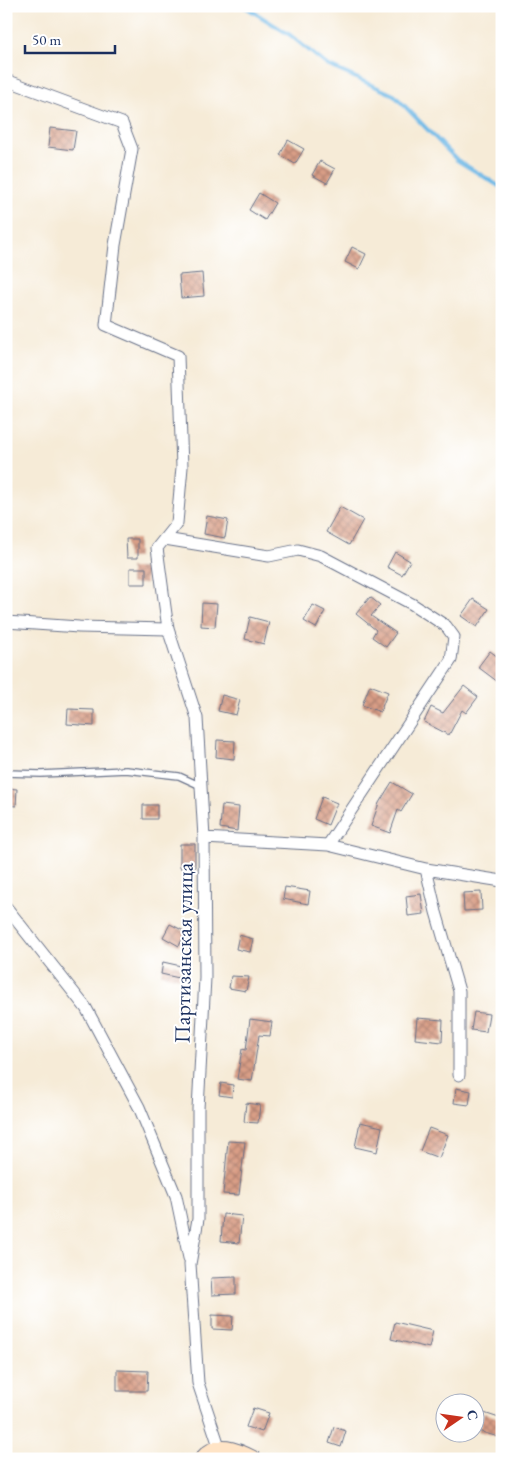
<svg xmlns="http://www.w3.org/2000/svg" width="508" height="1465" font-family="'EB Garamond',serif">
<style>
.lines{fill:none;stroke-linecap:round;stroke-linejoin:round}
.stream{stroke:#6db8e6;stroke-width:4}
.building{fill:url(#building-cross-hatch)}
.service-casing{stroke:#687188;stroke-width:8}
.minor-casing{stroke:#687188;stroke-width:13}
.secondary-casing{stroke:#687188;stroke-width:18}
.service{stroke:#fff;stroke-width:5.5}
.minor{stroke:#fff;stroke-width:11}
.secondary{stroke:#ffe4c6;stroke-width:16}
.labels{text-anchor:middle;stroke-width:4;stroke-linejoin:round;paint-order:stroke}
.street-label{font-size:22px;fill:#1b2f5e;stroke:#fff}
</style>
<defs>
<pattern id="building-cross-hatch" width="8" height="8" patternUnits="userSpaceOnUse" patternTransform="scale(1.25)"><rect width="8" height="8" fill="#d99e86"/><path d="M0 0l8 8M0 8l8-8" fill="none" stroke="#af8171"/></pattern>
</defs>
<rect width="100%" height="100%" fill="#fff"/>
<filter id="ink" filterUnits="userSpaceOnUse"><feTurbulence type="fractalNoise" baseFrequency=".02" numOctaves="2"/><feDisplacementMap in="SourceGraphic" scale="10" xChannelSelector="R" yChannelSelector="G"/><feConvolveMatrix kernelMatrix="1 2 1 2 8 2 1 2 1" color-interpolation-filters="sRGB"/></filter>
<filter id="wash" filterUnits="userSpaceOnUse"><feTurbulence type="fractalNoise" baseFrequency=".0096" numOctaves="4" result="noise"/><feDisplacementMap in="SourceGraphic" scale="20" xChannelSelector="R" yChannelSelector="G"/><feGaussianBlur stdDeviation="1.12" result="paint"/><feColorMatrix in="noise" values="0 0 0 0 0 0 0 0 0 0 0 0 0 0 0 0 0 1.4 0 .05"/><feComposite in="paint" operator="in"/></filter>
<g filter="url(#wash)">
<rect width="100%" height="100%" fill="#f6ebd7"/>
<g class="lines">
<path class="stream" d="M244,6L290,35L327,65L394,95L457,160L502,188"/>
</g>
<g id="blocks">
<path class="building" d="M50,128L76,131L73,150L48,147Z
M288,140L304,149L295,164L280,155Z
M320,161L335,169L327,183L312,175Z
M259,193L275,203L265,220L249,210Z
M352,247L366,254L359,269L345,262Z
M202,273L204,296L181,298L179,275Z
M340,507L363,520L349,545L326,532Z
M207,516L228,520L225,538L204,534Z
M126,539H138V558H127Z
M395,552L410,561L402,575L387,567Z
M130,568H146V584H130Z
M370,597L380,605L371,616L396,633L386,647L372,637L376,630L356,614Z
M473,599L489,609L477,627L461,616Z
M202,603L217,604L215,627L201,626Z
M313,605L325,611L316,628L304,621Z
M250,617L269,622L264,644L245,639Z
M490,651L502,660V685L478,667Z
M370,685L388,692L380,712L362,705Z
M464,686L478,697L466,713L462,710L449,735L424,722L431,707L443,713Z
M222,695L240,700L236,715L218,711Z
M68,709L94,710V726L67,724Z
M217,740L235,741L234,759L216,757Z
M392,782L412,794L401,812L398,810L390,833L371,826L379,803Z
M6,788L17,789L16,806L6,805Z
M322,797L337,803L328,825L314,819Z
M143,805H157V819H143Z
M222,805L239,807L237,831L220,828Z
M180,844H195V868H180Z
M285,887L310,891L308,904L283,899Z
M481,892L482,910L464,911L463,893Z
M421,894L424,914L408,916L406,896Z
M170,924L186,932L179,946L163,937Z
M239,935L253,939L250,952L236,949Z
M163,962L181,966L179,978L161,974Z
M231,976L249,977L246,991L229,988Z
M474,1012L489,1014L486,1032L471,1030Z
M417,1018L443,1020L442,1042L415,1039Z
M250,1019L272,1022L270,1036L259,1035L252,1081L237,1079L242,1049L246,1050Z
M221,1083L233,1085L232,1097L219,1095Z
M456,1088L471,1091L469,1105L454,1103Z
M246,1103L260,1105L258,1123L244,1122Z
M360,1122L382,1127L377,1152L355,1147Z
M429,1128L448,1135L439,1158L420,1151Z
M228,1141L245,1142L239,1195L223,1194Z
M223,1214L242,1216L239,1243L221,1241Z
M236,1277V1294L212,1295L211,1278Z
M212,1315L233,1316L232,1330L212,1329Z
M395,1322L433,1331L429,1348L391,1339Z
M117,1370L148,1371L147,1391H117Z
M253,1408L269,1413L262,1432L246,1427Z
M484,1413L502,1419V1438L478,1431Z
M334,1427L346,1431L341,1447L329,1443Z"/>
</g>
</g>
<g filter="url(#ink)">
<use href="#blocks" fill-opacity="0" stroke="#687188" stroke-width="1"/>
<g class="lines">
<defs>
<path id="service" d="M6,773L41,774L126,770L179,776L201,786"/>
<path id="minor" d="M6,80L122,123L132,149L115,245L106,325L178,356L182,467L177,523L157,548L168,629L197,718L204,838L205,978L198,1109V1219L190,1264L198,1383L220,1449
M165,539L269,556L298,550L321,556L412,604L446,626L454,637L451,660L328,845
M6,622L79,627L168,629
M204,838L328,845L426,869L502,881
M426,869L436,912L459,991V1075
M6,907L86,1008L139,1107L176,1196L189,1258"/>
<path id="secondary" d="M203,1459C216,1441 237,1451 253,1459"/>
</defs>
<use href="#service" class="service-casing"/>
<use href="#minor" class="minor-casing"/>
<use href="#secondary" class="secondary-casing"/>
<use href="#service" class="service"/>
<use href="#minor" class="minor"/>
<use href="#secondary" class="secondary"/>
</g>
</g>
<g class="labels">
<g class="street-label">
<text transform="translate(183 953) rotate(-89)" y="8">Партизанская улица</text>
</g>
</g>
<rect width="508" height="1465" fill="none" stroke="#fff" stroke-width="25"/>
<g transform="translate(460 1418) rotate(77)"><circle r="24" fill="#ffffff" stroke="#a4acbf"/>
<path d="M0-4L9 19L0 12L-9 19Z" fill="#c8321e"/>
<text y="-8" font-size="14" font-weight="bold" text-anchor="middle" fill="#1b2f5e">С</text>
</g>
<path d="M25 45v8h90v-8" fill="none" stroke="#1b2f5e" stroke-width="2.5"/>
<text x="32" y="45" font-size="15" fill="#1b2f5e" stroke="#ffffff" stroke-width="4" paint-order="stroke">50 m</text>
</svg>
